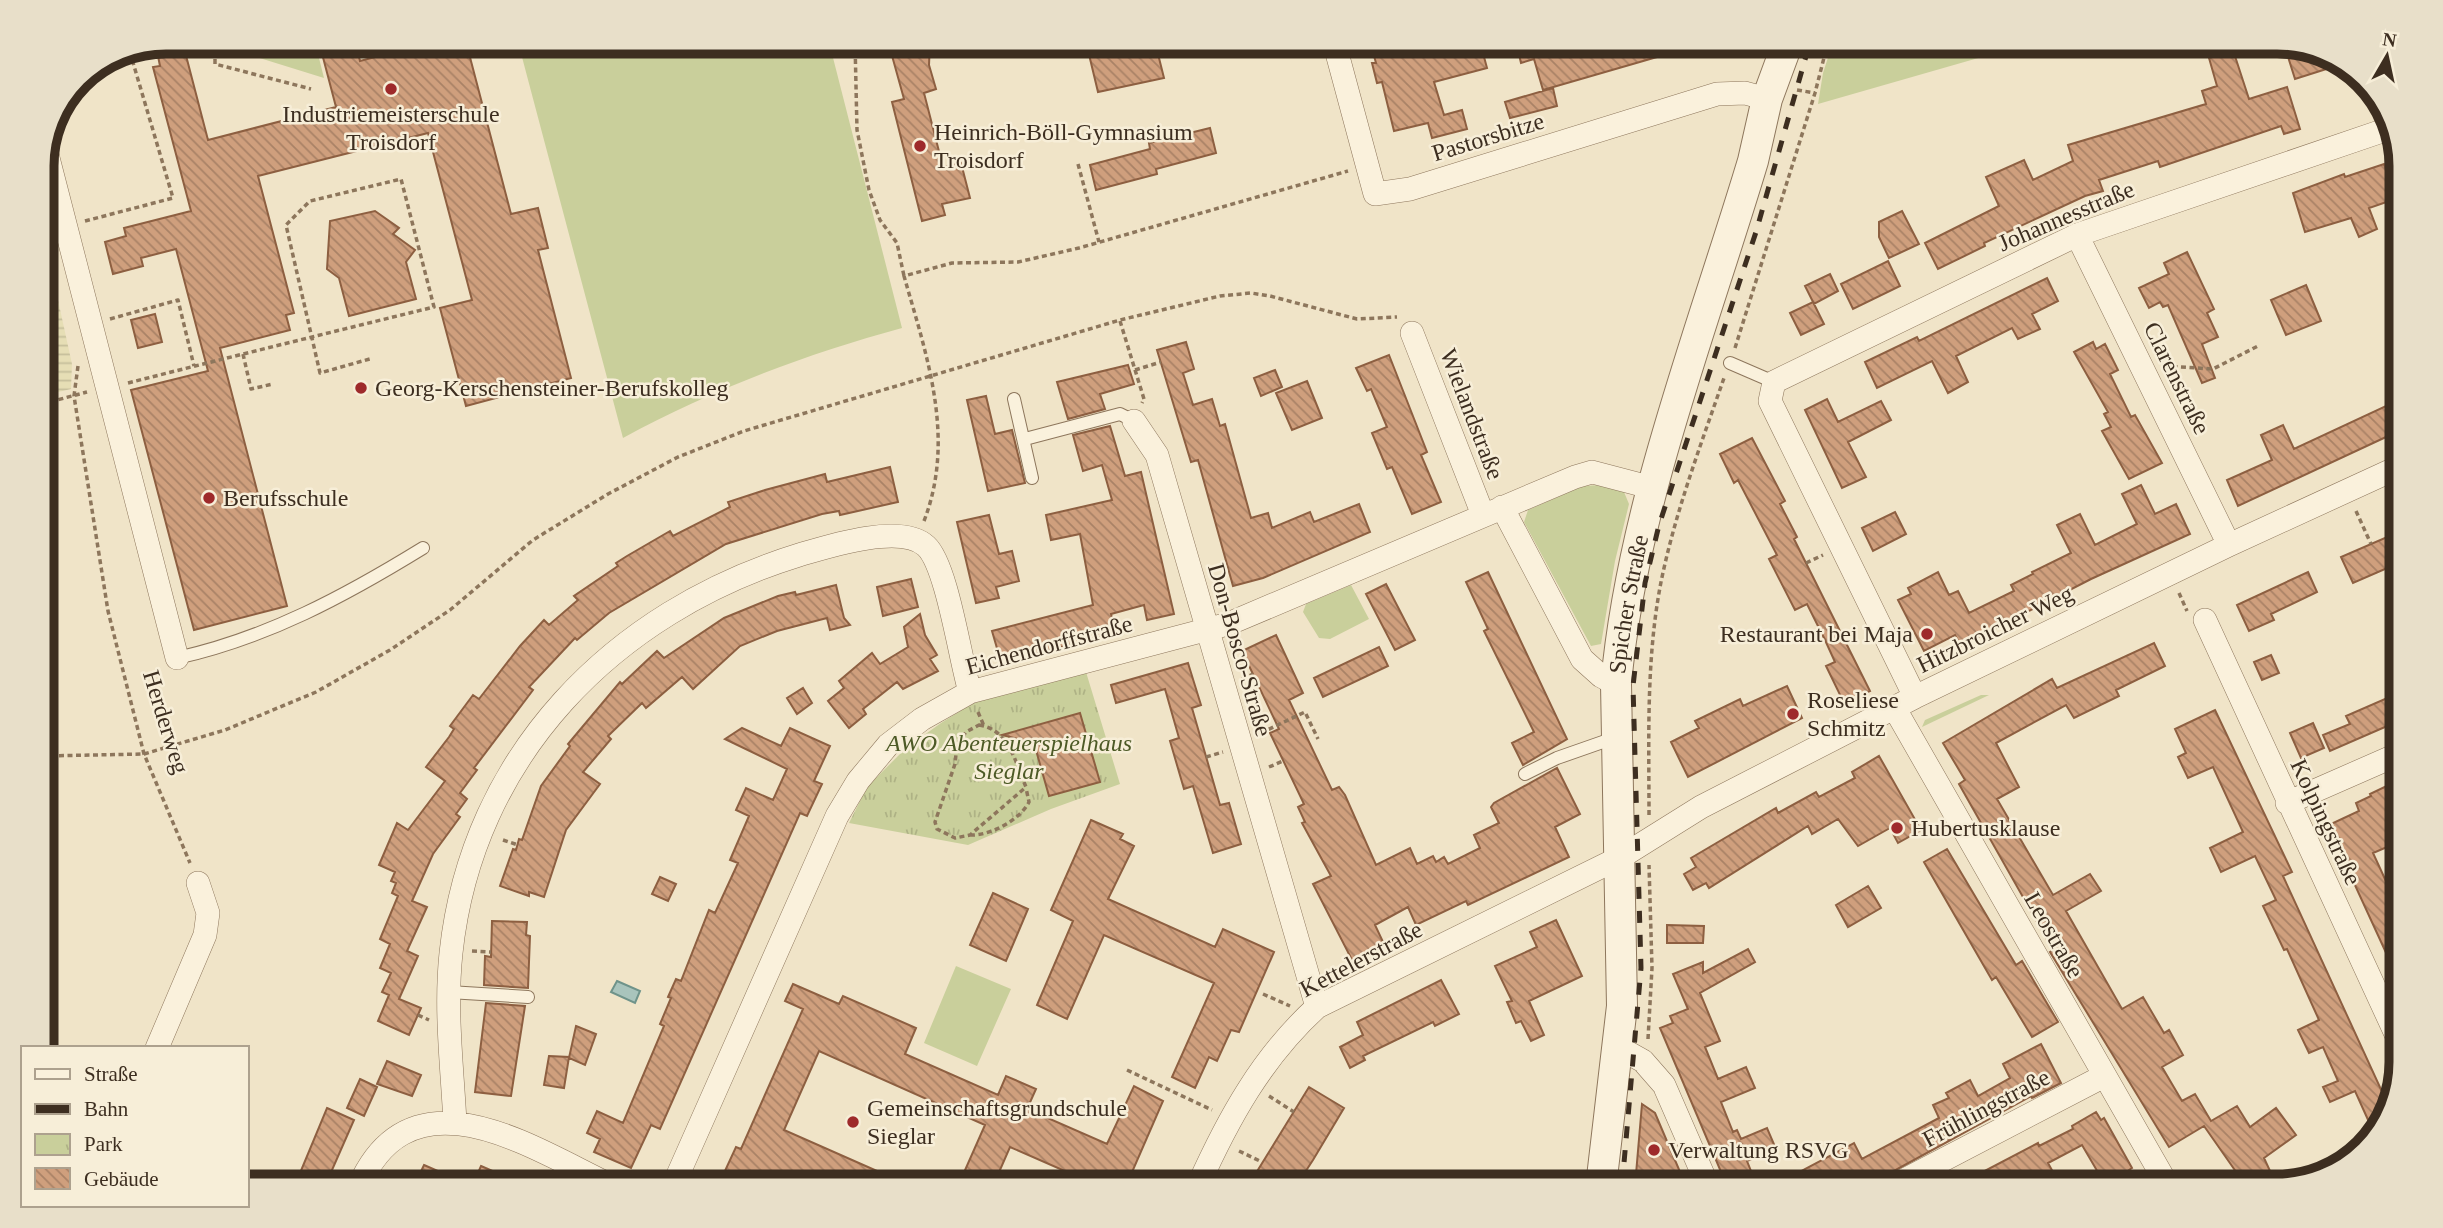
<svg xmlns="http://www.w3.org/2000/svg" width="2443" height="1228" font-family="'Times New Roman',serif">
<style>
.farmland{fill:url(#farmland-rules)}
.grass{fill:#c9cf9b}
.park{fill:url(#park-tufts)}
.water{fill:#a9c4bc;stroke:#6f938a;stroke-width:2}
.building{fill:url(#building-back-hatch);stroke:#8d5f41;stroke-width:2}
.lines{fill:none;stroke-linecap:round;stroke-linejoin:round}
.service-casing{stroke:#8d765c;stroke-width:14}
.minor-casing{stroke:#8d765c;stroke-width:24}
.tertiary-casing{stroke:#8d765c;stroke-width:32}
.path{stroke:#8d765c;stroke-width:3.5;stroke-dasharray:5 3.5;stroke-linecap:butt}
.service{stroke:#faf1dc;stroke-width:12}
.minor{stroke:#faf1dc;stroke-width:23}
.tertiary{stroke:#faf1dc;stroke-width:30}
.rail{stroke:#3d2e20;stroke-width:5;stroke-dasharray:12 12;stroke-linecap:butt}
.poi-dot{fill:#9e2a2b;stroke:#f7eed8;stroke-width:2.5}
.labels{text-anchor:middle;stroke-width:5;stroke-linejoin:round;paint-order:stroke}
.poi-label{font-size:24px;fill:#3d2e20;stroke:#f7eed8;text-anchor:start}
.street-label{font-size:24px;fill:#3d2e20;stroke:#f7eed8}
.park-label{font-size:24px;font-style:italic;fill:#4d5a26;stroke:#f7eed8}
.rim{fill:none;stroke:#3d2e20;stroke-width:9}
</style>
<defs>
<pattern id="farmland-rules" width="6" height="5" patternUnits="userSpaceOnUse" patternTransform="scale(1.75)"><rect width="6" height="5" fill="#e6deb5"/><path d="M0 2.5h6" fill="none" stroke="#c6bf9b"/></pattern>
<pattern id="park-tufts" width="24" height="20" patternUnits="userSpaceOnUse" patternTransform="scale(1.75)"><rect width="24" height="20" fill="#c9cf9b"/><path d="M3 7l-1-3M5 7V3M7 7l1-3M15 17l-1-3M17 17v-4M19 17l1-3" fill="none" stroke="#aeb285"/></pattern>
<pattern id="building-back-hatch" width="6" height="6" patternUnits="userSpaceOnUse" patternTransform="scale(1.75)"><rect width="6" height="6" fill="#cf9f7d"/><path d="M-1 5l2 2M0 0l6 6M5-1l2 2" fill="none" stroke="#a98266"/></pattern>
</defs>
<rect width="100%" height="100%" fill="#f0e4c8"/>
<path class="farmland" d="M42,227L72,364L71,389L42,396Z"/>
<path class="grass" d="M228,42H315L324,78L228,48Z
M518,42H829L902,328C806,354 711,390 623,438Z
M1833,42H2034L1818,104L1823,73Z
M1600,485L1624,492L1629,504L1615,561L1601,644L1591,646L1524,522L1528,510L1583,486Z
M1351,585L1369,619L1330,639L1319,638L1303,612L1306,604Z
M1981,695H1989L1922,727L1925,720Z
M956,966L1011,989L977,1066L924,1043Z"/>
<path class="park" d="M1086,672L1120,784L1051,809L968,845L849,823L867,787L906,748L941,723L973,703Z"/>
<path class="water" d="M617,981L640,991L635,1003L611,992Z"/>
<path class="building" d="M319,42H355L360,61L432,42H466L511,214L538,208L548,248L538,250L571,378L466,406L440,308L472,300L428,133L258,176L294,313L286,315L290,330L220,348L287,606L194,630L131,390L208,371L176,249L141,258L143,266L113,274L105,242L126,236L124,228L191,211L153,67L160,66L157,51L183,44L208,140L336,107Z
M897,42H930L929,65L936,89L924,93L943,167L961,163L970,198L942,204L945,215L922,221L892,102L904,99L891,52L900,50Z
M1086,42H1155L1164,78L1098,92Z
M1381,42H1480L1487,68L1434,82L1444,115L1462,110L1467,129L1432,138L1428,123L1394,131L1382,82L1377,83L1372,63H1376L1371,45Z
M1516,42H1694L1695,46L1543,90L1534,59L1521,63Z
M2284,44L2331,55L2342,64L2295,79Z
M2233,50L2249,99L2287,87L2300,129L2284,134L2281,126L2160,167L2158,161L2099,180L2103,191L2085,196L1984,243L1985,246L1938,269L1925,243L1999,206L1986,177L2024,160L2033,180L2073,161L2068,145L2206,104L2202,91L2217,86L2209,58Z
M1553,88L1557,106L1510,118L1505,102Z
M1210,128L1216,153L1156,169L1157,174L1096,190L1090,165L1150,149L1149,143Z
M2384,164L2395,199L2369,208L2377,229L2359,237L2351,218L2305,232L2293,193L2344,174L2345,177Z
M375,211L399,228L393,234L415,250L406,262L416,299L349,316L339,278L327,269L330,221Z
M1902,211L1919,244L1889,258L1879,237V222Z
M2187,252L2214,309L2207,313L2218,337L2202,344L2215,378L2202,383L2168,305L2163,307L2160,302L2149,308L2139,288L2169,274L2164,263Z
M1888,261L1900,286L1853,309L1841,284Z
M1830,274L1838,291L1814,304L1805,286Z
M2047,278L2058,301L2032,314L2040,329L2018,339L2012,328L1956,356L1968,382L1948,393L1932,361L1877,388L1865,362L1917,337L1919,341Z
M2306,285L2321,321L2286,335L2271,300Z
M1813,302L1824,324L1801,335L1790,313Z
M155,314L162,342L138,348L131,320Z
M1186,342L1194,369L1183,373L1193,405L1212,399L1220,426L1225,424L1251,518L1268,513L1272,528L1310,512L1314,522L1359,504L1370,532L1263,578L1233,586L1198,460L1191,462L1157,350Z
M2093,342L2096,349L2105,344L2118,370L2110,374L2131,417L2135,415L2162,463L2129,479L2102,431L2111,427L2104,414L2108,412L2074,352Z
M1389,355L1427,452L1421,455L1441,502L1412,514L1392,467L1387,469L1372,433L1387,427L1371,389L1367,391L1356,368Z
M1128,365L1134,384L1100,394L1105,409L1068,419L1057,382Z
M1275,370L1282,387L1261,396L1254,378Z
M1307,381L1322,418L1292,430L1276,393Z
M986,396L995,434L1012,430L1025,483L988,491L967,400Z
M1827,399L1838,422L1881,401L1891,420L1848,442L1866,477L1842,488L1805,410Z
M2401,399V430L2238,506L2227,480L2272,460L2261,435L2283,425L2294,449Z
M1110,426L1125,476L1141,472L1174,614L1147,620L1144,605L1111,614L1116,633L1001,662L992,631L1093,605L1080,534L1051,540L1046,515L1112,500L1102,465L1083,471L1073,435Z
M1752,438L1785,501L1780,504L1797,537L1794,539L1870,691L1844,703L1826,666L1835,662L1825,640L1807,604L1795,610L1769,559L1777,555L1738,480L1734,483L1720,454Z
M890,467L898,502L840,515L839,511L822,514L726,544L609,613L577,640L575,638L529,687L533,690L474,768L477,770L460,793L467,799L456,814L460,817L433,854L412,901L427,907L407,951L418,956L399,999L421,1008L409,1035L378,1021L389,995L382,992L391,973L380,968L390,944L380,939L398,896L392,893L396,883L391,881L395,872L379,865L397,823L408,830L445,781L426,767L449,737L454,729L450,726L473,695L479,699L520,646L544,620L549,625L578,600L574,596L618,566L616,563L627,556L670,531L673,536L730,507L728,502L765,490L825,474L827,482Z
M2141,485L2155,514L2176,504L2190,534L2091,579L1961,646L1955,635L1924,651L1898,600L1911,594L1908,588L1938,572L1949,595L1958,591L1969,613L2014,591L2011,585L2033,574L2032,572L2071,553L2057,525L2080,514L2095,545L2137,524L2122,494Z
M1895,512L1906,534L1873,551L1862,528Z
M989,515L999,554L1012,551L1019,581L996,587L999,598L976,603L957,522Z
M2401,531V562L2353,583L2341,557Z
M1488,572L1567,739L1523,765L1512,743L1534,732L1484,631L1488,629L1466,582Z
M2308,572L2317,592L2271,614L2274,620L2249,631L2237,605Z
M911,579L918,607L883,616L877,587Z
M1386,584L1415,640L1395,650L1366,594Z
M836,585L844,618L850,625L830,630L827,618L777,631L740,646L693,689L682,677L646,708L642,703L608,736L611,739L583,772L600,784L566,830L544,897L529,892V896L500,886L513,849L516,850L519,839L522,840L541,786L570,746L568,744L620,682L622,684L657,651L664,658L724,618L778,596L795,592L796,595Z
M920,614L925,635L937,655L930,659L938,671L903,689L897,682L863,709L866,714L849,728L828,701L844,688L839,681L872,653L880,664L908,647L904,627Z
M1276,635L1303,693L1289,700L1332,790L1339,787L1345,795L1376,865L1410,848L1417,864L1433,856L1436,862L1444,857L1448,864L1480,848L1474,835L1499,823L1491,807L1494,803L1557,768L1580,814L1555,827L1569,857L1468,905L1466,901L1416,925L1408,907L1375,925L1384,944L1352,960L1313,884L1331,876L1302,823L1305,822L1298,807L1304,804L1270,733L1279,729L1242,651Z
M2154,643L2165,666L2116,690L2119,696L2074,718L2066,705L1996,743L2019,787L1997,799L2053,895L2090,874L2101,891L2066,911L2122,1009L2143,997L2164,1033L2169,1030L2183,1055L2162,1067L2182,1101L2195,1094L2211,1121L2237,1106L2250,1127L2276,1108L2296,1135L2264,1158L2277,1186H2246L2204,1126L2169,1147L2050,952L2053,950L1959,784L1965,780L1943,743L2052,679L2057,688Z
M1379,647L1388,666L1323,697L1314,678Z
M2271,655L2279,673L2262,680L2254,662Z
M1188,663L1201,705L1192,708L1220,805L1229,803L1241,844L1213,853L1193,786L1184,789L1170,741L1179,738L1165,689L1116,703L1111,685Z
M1787,686L1802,718L1688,777L1671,742L1699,728L1695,721L1740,699L1743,706Z
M803,688L812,703L797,714L787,698Z
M2401,692V720L2330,751L2323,735L2350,724L2346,716Z
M2215,710L2292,872L2283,876L2390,1109L2388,1116L2374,1133L2355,1091L2330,1102L2323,1087L2338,1081L2323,1047L2309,1053L2298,1030L2319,1020L2287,949L2284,950L2263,906L2276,900L2255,856L2221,872L2210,848L2243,832L2213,767L2188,778L2178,757L2186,753L2175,729Z
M1080,713L1100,782L1049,796L1034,743L1002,735Z
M2313,723L2324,748L2301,758L2290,733Z
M742,728L781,746L790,728L830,746L814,781L822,784L807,816L800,813L660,1129L651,1125L631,1168L594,1152L600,1139L587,1133L597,1111L623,1123L664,1026L660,1024L671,998L668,997L676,979L681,981L709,910L715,913L738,863L730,860L749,816L736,810L746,788L773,800L787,769L725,739Z
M1879,756L1921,830L1898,843L1890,828L1858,846L1838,819L1812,834L1808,826L1709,888L1706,883L1693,890L1684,874L1696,867L1691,858L1776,808L1778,813L1816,792L1819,797L1855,778L1852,772Z
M2401,779V841L2373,853L2396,903L2401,900V950L2388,957L2348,870L2352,868L2331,824L2359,811L2356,803L2371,796L2370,794Z
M1091,820L1123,834L1120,839L1134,846L1108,899L1215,947L1223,929L1274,952L1239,1032L1231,1030L1217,1061L1209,1057L1195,1088L1172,1077L1214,983L1104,935L1067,1019L1037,1005L1073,921L1051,910Z
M1947,849L2016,965L2022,961L2058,1022L2032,1037L1996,977L1992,980L1924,862Z
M660,877L676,884L668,901L652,894Z
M1868,886L1881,908L1848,927L1836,905Z
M993,893L1028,909L1006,961L970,945Z
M1556,920L1582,976L1529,1001L1544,1035L1531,1041L1521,1021L1516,1023L1507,1002L1512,1001L1495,966L1537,947L1530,932Z
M492,921L527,922L526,935L530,936L528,988L484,985L485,956L491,957Z
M1667,925L1704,926L1703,943H1667Z
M1748,949L1755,962L1700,993L1720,1041L1705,1047L1718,1079L1746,1067L1755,1088L1721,1102L1733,1132L1737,1130L1741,1139L1767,1128L1776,1149L1747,1161L1757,1186H1727L1660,1028L1673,1023L1670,1016L1688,1009L1673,974L1703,962V973Z
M1441,980L1459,1014L1435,1026L1433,1022L1363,1056L1365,1060L1350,1068L1340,1047L1363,1035L1357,1022Z
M793,984L839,1004L843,996L916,1028L905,1054L998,1095L1006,1076L1036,1089L1027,1109L1107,1144L1134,1086L1163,1101L1126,1186H1088L1090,1182L1010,1147L993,1186H958L985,1125L819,1051L784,1130L911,1186H718L736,1147L741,1149L803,1009L785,1001Z
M486,1003L525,1006L511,1096L475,1092Z
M576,1026L596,1034L585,1065L569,1058Z
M2041,1044L2061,1083L2032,1098L2031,1096L1881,1178L1867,1186H1773L1854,1143L1862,1159L1939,1118L1933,1105L1949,1098L1946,1093L1970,1080L1978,1096L2010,1078L2003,1064Z
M549,1056L569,1057L564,1088L544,1085Z
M387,1061L421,1075L412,1096L377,1084Z
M360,1079L377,1087L364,1116L347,1108Z
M1309,1087L1344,1108L1313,1160L1296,1186H1248Z
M1642,1104L1655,1113L1686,1186H1635Z
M327,1108L354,1120L325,1186H307L311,1178L300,1173Z
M2096,1112L2101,1120L2104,1118L2132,1168L2126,1172L2134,1186H2106L2082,1145L2048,1163L2053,1172L2025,1186H1956L2038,1143L2039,1146L2073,1129L2072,1126Z
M424,1165L472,1186H414Z
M481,1166L527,1186H472Z"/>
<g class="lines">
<defs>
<path id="service" d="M1730,363L1774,382
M1014,399L1032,478
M1025,439L1120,414L1134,421
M177,658C267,638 345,596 423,548
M1525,774L1557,758L1617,737
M449,992L528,997"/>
<path id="minor" d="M1334,42L1375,194L1410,189L1717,94L1745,93L1767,99
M46,150L177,658
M2077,235L2229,545
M1412,333L1483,515
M1134,421L1157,455L1317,1007
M1502,507L1582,659L1601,676L1616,684
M2205,620L2401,1045
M1915,697L1770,401L1774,382L2077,235L2391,128
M1895,709L2168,1186
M2287,803L2401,753
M1618,1047L1643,1061L1664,1085L1708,1186
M157,1048L205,935L208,913L198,883
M455,1122C452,1066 445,1009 451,953C472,755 614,612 799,555C829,546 901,523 926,546C947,565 960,659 970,692
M359,1186C412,1066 532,1148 612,1186
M673,1186L837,816L858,781L888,745L922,719L970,692L1228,624L1575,477L1592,472L1653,488
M1198,1186C1228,1119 1262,1057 1317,1007L1621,857L1701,807L1915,697L2229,545L2401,466
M1893,1186L2104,1076"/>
<g id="tertiary">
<path id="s1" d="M1601,1186L1622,1006L1616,684C1632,507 1702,331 1753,161L1767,99L1788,42"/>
</g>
</defs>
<use href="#service" class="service-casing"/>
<use href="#minor" class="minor-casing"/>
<use href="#tertiary" class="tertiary-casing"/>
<path class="path" d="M215,42V64L311,89
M855,42L857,130L869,190L880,220L897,243L904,276
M1797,90L1815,93
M1078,164L1099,242
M85,221L173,198L129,49
M110,319L178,300L194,366
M1120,321L1144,399L1142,403
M1735,348L1815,93L1828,42
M243,354L251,389L273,384
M78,366L74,396L108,611L144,754L190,863
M2164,366L2213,369L2258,346
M1135,370L1161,362
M128,383C230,357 332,332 434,307L401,179L310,201L286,225L320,373L373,358
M42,404L87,392
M2356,511L2371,544
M924,521C956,438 927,357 904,276L952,263L1018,262L1079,248L1348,171
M1806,563L1823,555
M2179,593L2187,611
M1242,679L1253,674
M978,712L984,726
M979,725C1009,729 1016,764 1026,787L970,835L955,838L937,829L935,822L955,764L957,744L966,732Z
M1261,733L1305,712L1318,739
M42,756L144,754L225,730L316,692L390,650L450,610L533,540L608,494L678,457L744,431L1120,320L1220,296L1251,293L1270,296L1357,319L1397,317
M1206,757L1223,752
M1269,767L1283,761
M1649,815C1649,737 1646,659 1661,582C1675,513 1701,444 1724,378
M970,835C990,836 1020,820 1029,802L1026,788
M503,840L518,845
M472,951L491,952
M1263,994L1290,1006
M418,1015L429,1020
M1648,1039L1652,968L1649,865
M1127,1070L1212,1110
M1269,1096L1294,1112
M1239,1151L1262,1162"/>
<use href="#service" class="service"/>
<use href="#minor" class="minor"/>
<use href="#tertiary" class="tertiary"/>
<path class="rail" d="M1622,1186L1641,968L1633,686L1645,583L1659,525L1756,232L1810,42"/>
</g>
<g class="poi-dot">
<circle cx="391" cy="89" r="7"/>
<circle cx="920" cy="146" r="7"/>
<circle cx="361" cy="388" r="7"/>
<circle cx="209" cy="498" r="7"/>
<circle cx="1927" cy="634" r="7"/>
<circle cx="1793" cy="714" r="7"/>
<circle cx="1897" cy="828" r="7"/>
<circle cx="853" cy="1122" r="7"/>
<circle cx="1654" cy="1150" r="7"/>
</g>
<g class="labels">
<g class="poi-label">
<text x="391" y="122" text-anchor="middle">Industriemeisterschule<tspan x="391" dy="28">Troisdorf</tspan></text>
<text x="934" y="140">Heinrich-Böll-Gymnasium<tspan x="934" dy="28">Troisdorf</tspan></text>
<text x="375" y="396">Georg-Kerschensteiner-Berufskolleg</text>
<text x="223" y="506">Berufsschule</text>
<text x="1913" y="642" text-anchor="end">Restaurant bei Maja</text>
<text x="1807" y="708">Roseliese<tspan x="1807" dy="28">Schmitz</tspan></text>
<text x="1911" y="836">Hubertusklause</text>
<text x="867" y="1116">Gemeinschaftsgrundschule<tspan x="867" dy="28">Sieglar</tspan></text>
<text x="1668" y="1158">Verwaltung RSVG</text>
</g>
<g class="street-label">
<text transform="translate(1488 137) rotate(-17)" y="8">Pastorsbitze</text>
<text transform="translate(2066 216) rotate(-23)" y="8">Johannesstraße</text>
<text transform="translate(2177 378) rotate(64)" y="8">Clarenstraße</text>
<text transform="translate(1472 414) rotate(69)" y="8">Wielandstraße</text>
<text dy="8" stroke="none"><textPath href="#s1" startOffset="584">Spicher Straße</textPath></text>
<text transform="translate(1995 629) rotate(-26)" y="8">Hitzbroicher Weg</text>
<text transform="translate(1049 645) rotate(-15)" y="8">Eichendorffstraße</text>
<text transform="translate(1240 650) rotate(74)" y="8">Don-Bosco-Straße</text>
<text transform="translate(166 722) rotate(73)" y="8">Herderweg</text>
<text transform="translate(2326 822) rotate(65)" y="8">Kolpingstraße</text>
<text transform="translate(2054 935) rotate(60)" y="8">Leostraße</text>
<text transform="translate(1361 959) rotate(-28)" y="8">Kettelerstraße</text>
<text transform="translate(1986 1108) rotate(-28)" y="8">Frühlingstraße</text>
</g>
<g class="park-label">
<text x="1009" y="751">AWO Abenteuerspielhaus<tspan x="1009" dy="28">Sieglar</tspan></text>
</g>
</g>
<path d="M0 0H2443V1228H0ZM166 54H2277A112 112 0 0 1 2389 166V1062A112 112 0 0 1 2277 1174H166A112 112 0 0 1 54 1062V166A112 112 0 0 1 166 54Z" fill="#e8dfc9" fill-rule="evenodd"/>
<path class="rim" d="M166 54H2277A112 112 0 0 1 2389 166V1062A112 112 0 0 1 2277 1174H166A112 112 0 0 1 54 1062V166A112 112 0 0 1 166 54Z"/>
<rect x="21" y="1046" width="228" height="161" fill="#f7eed8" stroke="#ada18e" stroke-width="2"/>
<rect x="35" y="1069" width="35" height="10" fill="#faf1dc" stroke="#ada18e" stroke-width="2"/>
<text x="84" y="1081" font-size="21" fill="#3d2e20">Straße</text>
<rect x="35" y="1104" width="35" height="10" fill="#3d2e20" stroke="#ada18e" stroke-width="2"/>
<text x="84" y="1116" font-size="21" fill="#3d2e20">Bahn</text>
<rect x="35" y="1134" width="35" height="21" fill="url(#park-tufts)" stroke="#ada18e" stroke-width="2"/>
<text x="84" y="1151" font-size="21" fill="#3d2e20">Park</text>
<rect x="35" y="1168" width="35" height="21" fill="url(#building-back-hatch)" stroke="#ada18e" stroke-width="2"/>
<text x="84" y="1186" font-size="21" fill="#3d2e20">Gebäude</text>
<g transform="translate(2387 56) rotate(9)" stroke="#f7eed8" stroke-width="5" paint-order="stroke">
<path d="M0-5L12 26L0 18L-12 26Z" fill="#3d2e20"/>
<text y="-10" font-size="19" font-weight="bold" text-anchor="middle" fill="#3d2e20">N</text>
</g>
</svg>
